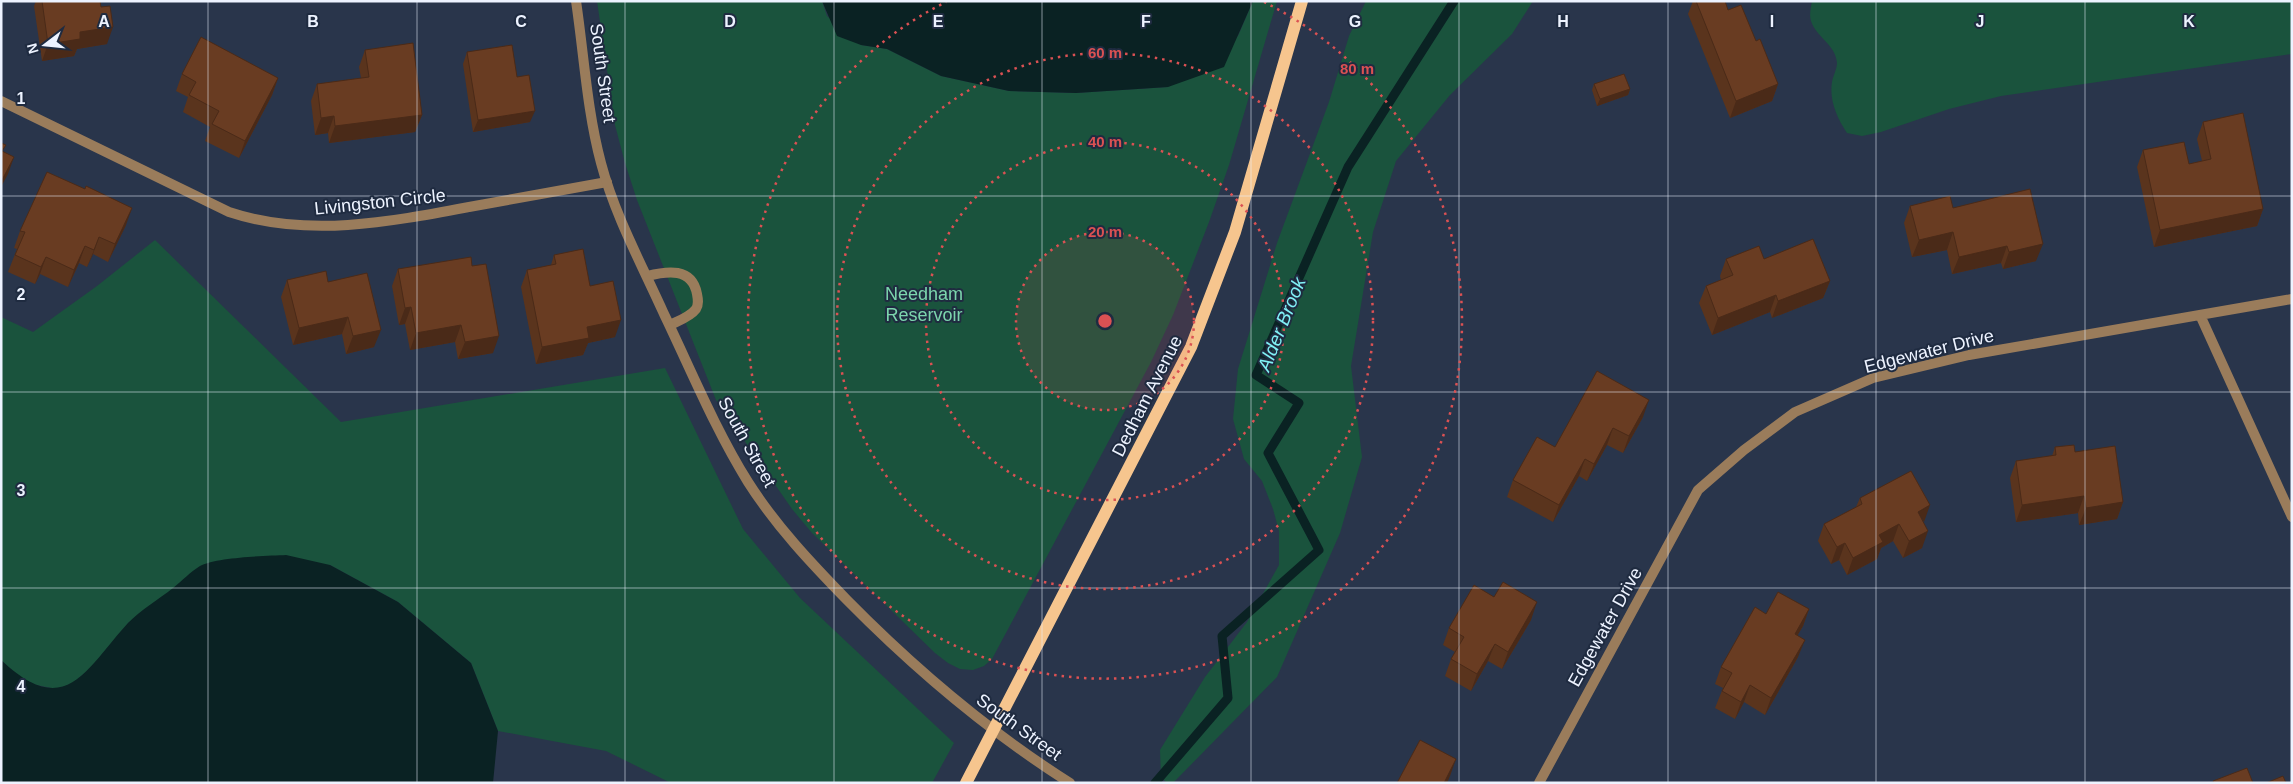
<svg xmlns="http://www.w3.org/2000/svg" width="2293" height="784" font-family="Arial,sans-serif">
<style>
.green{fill:#1a533d}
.water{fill:#0a2223}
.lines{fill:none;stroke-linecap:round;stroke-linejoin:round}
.stream{stroke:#0a2223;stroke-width:9}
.service{stroke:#9a7c5b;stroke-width:10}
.minor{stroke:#9a7c5b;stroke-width:10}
.tertiary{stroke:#9a7c5b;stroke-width:10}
.primary{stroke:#f6c58e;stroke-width:12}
.wall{fill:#5a341d}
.shaded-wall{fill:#4a2a18}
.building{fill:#693c22;stroke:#4a2a18}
.grid{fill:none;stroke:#edf3ff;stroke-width:1;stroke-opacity:0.55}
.ring{fill:none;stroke:#db5153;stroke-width:2.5;stroke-dasharray:2.5 5}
.labels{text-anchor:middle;stroke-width:4;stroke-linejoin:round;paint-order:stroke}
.street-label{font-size:18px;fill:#edf3ff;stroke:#1f2b40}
.park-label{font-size:18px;fill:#7cd5ad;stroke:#1f2b40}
.water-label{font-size:19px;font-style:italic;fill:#80f0f5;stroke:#1f2b40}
.grid-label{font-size:16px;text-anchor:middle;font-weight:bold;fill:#edf3ff;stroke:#1f2b40;stroke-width:4;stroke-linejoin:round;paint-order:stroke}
.centre{fill:#db5153;stroke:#1f2b40;stroke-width:2.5}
.ring-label{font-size:15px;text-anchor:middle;font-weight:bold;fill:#db5153;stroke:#1f2b40;stroke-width:4;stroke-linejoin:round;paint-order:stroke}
</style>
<rect width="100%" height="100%" fill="#29354b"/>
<path class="green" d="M597,1H822L827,16L861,45L887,49L941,76L1009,91L1076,93L1168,87L1238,36L1253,1H1277L1229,165L1209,222L1173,315L1151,362L992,659L984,666L973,670L960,669L948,663L935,653L812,533L792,509L716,400L637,200L625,163L615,125Z
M1366,1H1533L1512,34L1450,95L1396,161L1373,232L1351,366L1362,457L1340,533L1277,677L1173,783H1167L1161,777L1160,750L1205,677L1247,622L1279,565V531L1273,509L1262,481L1244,459L1233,419L1238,369L1277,243L1329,102L1349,36Z
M1812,1H2292V54L2001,96L1949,109L1881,132L1862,136L1847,133C1837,118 1829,100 1832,82C1833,76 1837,69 1837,63C1836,45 1816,37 1811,21C1809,15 1811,7 1812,1Z
M155,240L341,422L665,368L743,529L800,598L954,743L932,783H671L606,751L498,731L471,663L398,602L330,565L129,622L95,664L72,684L56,689L32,684L16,674L1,660V317L33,332L97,286Z"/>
<path class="water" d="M822,1H1253L1224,67L1168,87L1076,93L1009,91L941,76L887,49L861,45L837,36Z
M286,555L330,565L398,602L471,663L498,731L493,783H1V660C66,721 85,670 128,623C141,610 159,599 173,588C182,581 190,572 200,566C217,557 266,556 286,555Z"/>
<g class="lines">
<path class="stream" d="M1155,783L1228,698L1222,636L1319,550L1268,453L1299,403L1256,375L1348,167L1454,1"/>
<path class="service" d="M647,276C667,271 692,267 697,294C698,299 699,304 696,309C690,317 678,321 670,325"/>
<path class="minor" d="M1,101L229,212C307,238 390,222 469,207C515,199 561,190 607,182
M2200,315L2292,517
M1539,783L1698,490L1744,450L1795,412L1873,378L1969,355L2292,299"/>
<path class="tertiary" d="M576,1C584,55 587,111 601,163C615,216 642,265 664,314C691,370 715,429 748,482C776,526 811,563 847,600C915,669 988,731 1070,783"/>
<path class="primary" d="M966,783L1191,347L1235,232L1302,1"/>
</g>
<path class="wall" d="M36,1H100L107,44L77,49L74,56L42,61L34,6Z
M1693,1H1725L1728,10L1778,84L1772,101L1730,118L1688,14Z
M365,50L422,115L415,132L329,143L328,133L315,135L311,101L317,84L361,78L359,67Z
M467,52L517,77L530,122L473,132L463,64Z
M182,74L278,78L272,95L239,158L205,141L210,127L183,112L188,97L176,91Z
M1594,84L1630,89L1628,95L1597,106L1592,90Z
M2203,122L2263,209L2257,226L2154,247L2137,167L2143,150L2189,164L2202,161L2197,139Z
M1910,206L1953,208L2036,261L2003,269L2001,263L1952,274L1947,250L1912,257L1904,223Z
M126,225L108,262L93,254L87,267L79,263L68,287L40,274L35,284L8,272L17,249L14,248L20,231Z
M554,255L590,286L615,337L588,343L583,355L536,364L521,287L527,270L551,265Z
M1726,259H1764L1830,281L1823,298L1772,318L1770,312L1712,335L1699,303L1706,286L1721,280L1720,276Z
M472,266L493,353L458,359L455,342L410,350L405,324L399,325L392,286L398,269Z
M287,280L328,282L374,347L346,354L342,334L293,345L281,297Z
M1643,417L1623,453L1607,445L1587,481L1579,476L1553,522L1507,497L1513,480L1555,447Z
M2055,447L2075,452L2123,502L2117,519L2079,525L2078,513L2016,522L2010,478L2016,461L2052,456Z
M1860,498L1924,523L1922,548L1903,558L1893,541L1881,548L1877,559L1847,575L1839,560L1831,564L1818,541L1824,524L1856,507Z
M1809,609L1803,626L1797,636L1798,657L1765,715L1744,702L1735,719L1715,708L1723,688L1715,684L1721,667L1766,614Z
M1531,620L1502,669L1488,661L1471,691L1445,676L1451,659L1455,652L1443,645L1449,628Z"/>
<path class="shaded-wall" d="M113,27L107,44L77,49L74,56L42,61L48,44L80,32Z
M278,78L272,95L239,158L245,141Z
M1778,84L1772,101L1730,118L1736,101Z
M1630,89L1628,95L1597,106L1600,99Z
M535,111L530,122L473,132L478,120Z
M422,115L415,132L329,143L335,126Z
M334,116L328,133L315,135L321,118Z
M14,157L8,174L1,187V182Z
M132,208L126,225L108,262L115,244Z
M2263,209L2257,226L2154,247L2160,230Z
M1953,232L1947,250L1912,257L1919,240Z
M99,237L93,254L87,267L94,250Z
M2043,244L2036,261L2003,269L2009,252Z
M85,246L79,263L68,287L74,270Z
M2007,246L2001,263L1952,274L1959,257Z
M46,257L40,274L35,284L41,267Z
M1830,281L1823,298L1772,318L1778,301Z
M1776,295L1770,312L1712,335L1718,318Z
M411,307L405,324L399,325L405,308Z
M348,317L342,334L293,345L299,328Z
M621,320L615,337L588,343L583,355L536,364L542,347L587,327Z
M461,325L455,342L410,350L416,333Z
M381,330L374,347L346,354L353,336Z
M499,336L493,353L458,359L465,342Z
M1649,400L1643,417L1623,453L1629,436Z
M1613,428L1607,445L1587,481L1594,464Z
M1585,459L1579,476L1553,522L1559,505Z
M2084,496L2078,513L2016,522L2022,505Z
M2123,502L2117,519L2079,525L2086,508Z
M1930,505L1924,522L1918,512Z
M1899,524L1893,541L1881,548L1877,559L1847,575L1853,558L1879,535Z
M1928,531L1922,548L1903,558L1909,541Z
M1845,543L1839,560L1831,564L1837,547Z
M1537,602L1531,620L1502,669L1508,652Z
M1809,609L1803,626L1788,651L1795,634Z
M1805,640L1798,657L1765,715L1771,698Z
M1495,644L1488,661L1471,691L1477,674Z
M1750,685L1744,702L1735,719L1741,702Z
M1456,759L1450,776L1447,783H1444Z"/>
<path class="building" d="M42,1H100L101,7L110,6L113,27L80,32V39L48,44Z
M1696,1H1725L1728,10L1741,5L1756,41L1760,39L1778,84L1736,101Z
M201,37L278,78L245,141L212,124L219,111L189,95L196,82L182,74Z
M413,43L422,115L335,126L334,116L321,118L317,84L369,77L365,50Z
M512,45L517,77L529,75L535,111L478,120L467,52Z
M1624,74L1630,89L1600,99L1594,84Z
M2243,113L2263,209L2160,230L2143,150L2184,142L2189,164L2211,159L2203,122Z
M1,143L6,145L2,151L14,157L1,182Z
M47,172L85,189L86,186L132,208L115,244L99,237L94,250L85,246L74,270L46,257L41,267L15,255L25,232L20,231Z
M2030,189L2043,244L2009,252L2007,246L1959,257L1953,232L1919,240L1910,206L1950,196L1953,208Z
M1813,239L1830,281L1778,301L1776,295L1718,318L1706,286L1733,275L1726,259L1759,246L1764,259Z
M583,249L590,286L613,281L621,320L587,327L589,338L542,347L527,270L556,264L554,255Z
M471,257L472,266L486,264L499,336L465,342L461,325L416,333L411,307L405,308L398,269Z
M326,271L328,282L367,273L381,330L353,336L348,317L299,328L287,280Z
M1597,371L1649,400L1629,436L1613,428L1594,464L1585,459L1559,505L1513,480L1537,437L1555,447Z
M2074,445L2075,452L2115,446L2123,502L2086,508L2084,496L2022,505L2016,461L2056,455L2055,447Z
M1911,471L1930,505L1918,512L1928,531L1909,541L1899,524L1879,535L1883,542L1853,558L1845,543L1837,547L1824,524L1862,504L1860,498Z
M1503,582L1537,602L1508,652L1495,644L1477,674L1451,659L1464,637L1449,628L1474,585L1494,597Z
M1778,592L1809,609L1795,634L1805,640L1771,698L1750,685L1741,702L1722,691L1732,673L1721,667L1755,607L1766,614Z
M1420,740L1456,759L1444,783H1397Z
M2247,768L2253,783H2214L2213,781Z
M2283,776L2286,783H2266Z"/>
<path class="grid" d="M208,1V783M417,1V783M625,1V783M834,1V783M1042,1V783M1251,1V783M1459,1V783M1668,1V783M1876,1V783M2085,1V783M1,196H2292M1,392H2292M1,588H2292"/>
<circle cx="1105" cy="321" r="89" fill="#db5153" fill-opacity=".12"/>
<g class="ring">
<circle cx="1105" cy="321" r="89"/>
<circle cx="1105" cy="321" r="179"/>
<circle cx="1105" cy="321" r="268"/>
<path d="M1264 2A357 357 0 1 1 946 2"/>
</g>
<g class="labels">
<g class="street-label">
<text transform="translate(603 73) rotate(82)" y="6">South Street</text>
<text transform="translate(380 202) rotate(-6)" y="6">Livingston Circle</text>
<text transform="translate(1929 351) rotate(-14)" y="6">Edgewater Drive</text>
<text transform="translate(1147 396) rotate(-63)" y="6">Dedham Avenue</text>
<text transform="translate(747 442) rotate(61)" y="6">South Street</text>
<text transform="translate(1605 627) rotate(-61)" y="6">Edgewater Drive</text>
<text transform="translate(1019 727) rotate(36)" y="6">South Street</text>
</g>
<g class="park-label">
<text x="924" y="300">Needham<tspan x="924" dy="21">Reservoir</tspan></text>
</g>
<g class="water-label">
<text transform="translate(1281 324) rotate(-68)" y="7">Alder Brook</text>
</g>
</g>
<g class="grid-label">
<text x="104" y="27">A</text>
<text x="313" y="27">B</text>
<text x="521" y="27">C</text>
<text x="730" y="27">D</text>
<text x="938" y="27">E</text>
<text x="1146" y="27">F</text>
<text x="1355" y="27">G</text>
<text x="1563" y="27">H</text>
<text x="1772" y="27">I</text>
<text x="1980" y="27">J</text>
<text x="2189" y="27">K</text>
<text x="21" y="104">1</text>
<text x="21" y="300">2</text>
<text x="21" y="496">3</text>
<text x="21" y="692">4</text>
</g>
<circle cx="1105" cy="321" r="8" class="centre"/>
<g class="ring-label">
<text x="1105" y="58">60 m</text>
<text x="1357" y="74">80 m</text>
<text x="1105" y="147">40 m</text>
<text x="1105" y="237">20 m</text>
</g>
<rect width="2293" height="784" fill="none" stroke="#edf3ff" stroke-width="5"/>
<g transform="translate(45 45) rotate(254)" stroke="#1f2b40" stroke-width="4" paint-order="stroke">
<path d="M0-4L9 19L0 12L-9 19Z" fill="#edf3ff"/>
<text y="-8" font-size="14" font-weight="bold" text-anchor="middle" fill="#edf3ff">N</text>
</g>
</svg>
